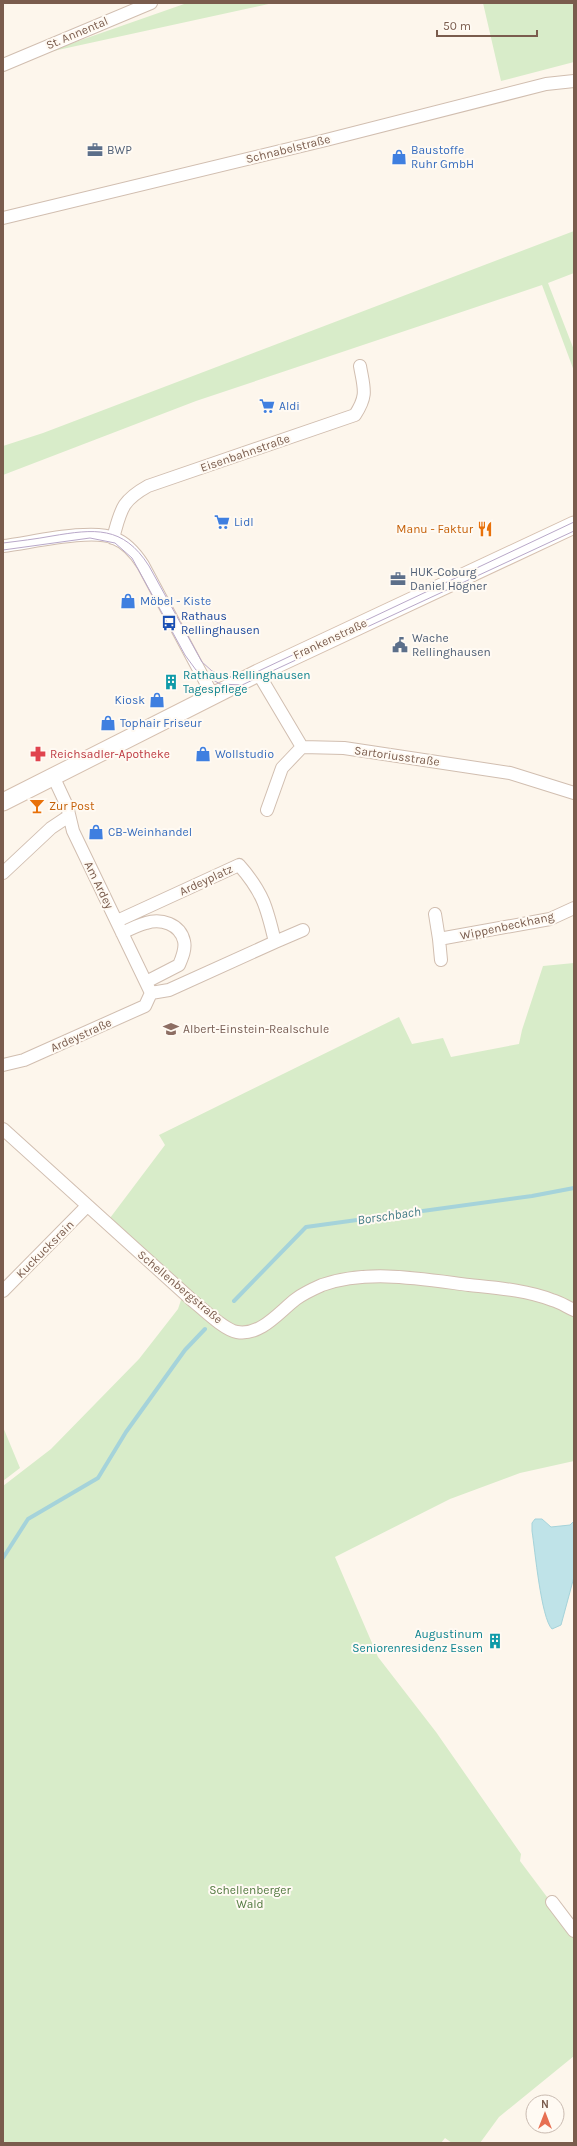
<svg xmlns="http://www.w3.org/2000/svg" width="577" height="2146" font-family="Karla,sans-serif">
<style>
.green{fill:#d8ecc9}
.water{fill:#bfe3e8;stroke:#a5d3da}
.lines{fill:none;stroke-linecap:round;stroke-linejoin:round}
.stream{stroke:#a5d3da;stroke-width:4}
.street-casing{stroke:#d1beb0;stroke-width:14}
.secondary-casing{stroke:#d6c0b0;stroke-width:19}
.street{stroke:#fff;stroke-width:12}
.secondary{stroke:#fff;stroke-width:17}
.tram{stroke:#b9a8c9;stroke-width:1}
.labels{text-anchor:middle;stroke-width:4;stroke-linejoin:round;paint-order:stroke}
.street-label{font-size:12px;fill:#7a5c4d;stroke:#fffaf3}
.service-label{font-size:12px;fill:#4e5e75;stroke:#fffaf3;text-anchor:start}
.shop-label{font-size:12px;fill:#366cbe;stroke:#fffaf3;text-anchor:start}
.food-label{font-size:12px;fill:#c56008;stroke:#fffaf3;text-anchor:end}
.transit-label{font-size:12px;fill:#164399;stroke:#fffaf3;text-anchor:start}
.culture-label{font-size:12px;fill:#0d838f;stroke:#fffaf3;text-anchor:start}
.health-label{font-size:12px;fill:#be3a42;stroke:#fffaf3;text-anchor:start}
.education-label{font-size:12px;fill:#785e54;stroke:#fffaf3;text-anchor:start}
.park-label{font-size:12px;fill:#537a41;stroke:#fffaf3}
.water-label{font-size:13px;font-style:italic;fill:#437c86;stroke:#fffaf3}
</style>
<rect width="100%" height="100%" fill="#fdf6ec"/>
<path class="green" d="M187,3H273L44,53Z
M483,3H574V62L501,81Z
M574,231V273L548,283L574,350V371L542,285L196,401L3,475V446L43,433Z
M574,963V1461L520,1473L450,1499L335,1557L378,1657L436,1732L521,1854L520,1861L574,1933V2056L499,2117L480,2143H452L445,2138L441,2143H3V1486L51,1449L139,1359L178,1309L183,1294L107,1222L165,1145L159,1135L399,1017L412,1044L443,1038L451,1057L519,1044L522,1030L543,966Z
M3,1427L20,1468L3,1481Z"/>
<path class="water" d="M535,1519H542L551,1527L570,1525L574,1521V1577L561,1625L552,1629C541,1618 535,1550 532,1531V1523Z"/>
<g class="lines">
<path class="stream" d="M234,1301L306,1227L532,1196L574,1188
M3,1558L28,1519L98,1478L126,1432L185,1350L205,1329"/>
<defs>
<path id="street" d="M3,65L151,3
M3,218L326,140L546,84L574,81
M113,538C121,510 121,501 148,486L355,415C368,395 364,389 360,366
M3,546C30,543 91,528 114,538C127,543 136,554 143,565L213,696
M258,673L302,747
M302,747L344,748L510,773L574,793
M53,776L67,806L73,831L151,993
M267,810L282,768L302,747
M3,873L51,828L69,816
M435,914L439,939L550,919L574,908
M117,921L239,865C263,892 267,908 275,942L169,990L151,993
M122,933C130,929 138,925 146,923C161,918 180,924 184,941C186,949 182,958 179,965L146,982
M439,939L441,960
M275,942L303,930
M3,1065L24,1060L145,1006L151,993
M3,1129L193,1301C203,1309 224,1330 237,1332C261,1336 279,1312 296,1299C304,1293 313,1289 322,1285C368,1269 422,1279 469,1285C497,1288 526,1290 552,1300C560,1302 567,1307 574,1310
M3,1291L87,1206
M552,1902L574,1931"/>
<path id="secondary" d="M3,802L258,673L574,525"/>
</defs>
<use href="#street" class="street-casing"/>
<use href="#secondary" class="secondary-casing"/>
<use href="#street" class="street"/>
<use href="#secondary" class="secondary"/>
<path class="tram" d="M3,543C19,541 36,539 52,536C94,529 123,525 149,566L202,662L212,671L223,676L237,678L246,677L574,522
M3,550L90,538L115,543L132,558L185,655L196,670L220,684L242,685L574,531"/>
</g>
<defs>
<symbol id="office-bare" viewBox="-9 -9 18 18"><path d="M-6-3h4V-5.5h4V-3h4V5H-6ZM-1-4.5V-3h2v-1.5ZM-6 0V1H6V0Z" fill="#5c6f8a" stroke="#fffaf3" stroke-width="2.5" paint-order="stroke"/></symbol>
<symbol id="shop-bare" viewBox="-9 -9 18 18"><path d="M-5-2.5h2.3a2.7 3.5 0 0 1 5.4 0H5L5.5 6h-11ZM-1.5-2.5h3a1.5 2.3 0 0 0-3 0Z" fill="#3f7fe0" stroke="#fffaf3" stroke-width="2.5" paint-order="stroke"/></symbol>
<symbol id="supermarket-bare" viewBox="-9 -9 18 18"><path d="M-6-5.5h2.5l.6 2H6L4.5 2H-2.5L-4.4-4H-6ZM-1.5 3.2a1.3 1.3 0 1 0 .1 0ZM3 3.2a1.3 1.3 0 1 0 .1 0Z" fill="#3f7fe0" stroke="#fffaf3" stroke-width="2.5" paint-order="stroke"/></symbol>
<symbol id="restaurant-bare" viewBox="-9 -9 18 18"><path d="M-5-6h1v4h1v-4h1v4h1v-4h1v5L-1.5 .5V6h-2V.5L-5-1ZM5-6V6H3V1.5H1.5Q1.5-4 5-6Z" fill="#e8710a" stroke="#fffaf3" stroke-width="2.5" paint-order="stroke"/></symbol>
<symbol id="bus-bare" viewBox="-9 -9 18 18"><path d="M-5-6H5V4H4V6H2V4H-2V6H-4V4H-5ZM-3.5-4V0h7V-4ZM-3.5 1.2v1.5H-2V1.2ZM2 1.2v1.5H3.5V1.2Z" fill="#1a4fb4" stroke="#fffaf3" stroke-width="2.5" paint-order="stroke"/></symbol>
<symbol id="civic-bare" viewBox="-9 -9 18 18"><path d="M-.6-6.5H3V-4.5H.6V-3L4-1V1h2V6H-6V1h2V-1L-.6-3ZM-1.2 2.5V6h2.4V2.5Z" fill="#5c6f8a" stroke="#fffaf3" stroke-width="2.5" paint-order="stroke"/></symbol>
<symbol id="building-bare" viewBox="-9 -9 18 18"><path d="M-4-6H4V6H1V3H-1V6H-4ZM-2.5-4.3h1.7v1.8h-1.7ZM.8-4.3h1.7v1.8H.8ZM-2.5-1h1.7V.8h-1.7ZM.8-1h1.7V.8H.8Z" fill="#0f9aa8" stroke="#fffaf3" stroke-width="2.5" paint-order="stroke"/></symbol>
<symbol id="pharmacy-bare" viewBox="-9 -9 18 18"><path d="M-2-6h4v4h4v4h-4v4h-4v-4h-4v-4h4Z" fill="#e0444e" stroke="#fffaf3" stroke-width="2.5" paint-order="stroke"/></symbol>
<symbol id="bar-bare" viewBox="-9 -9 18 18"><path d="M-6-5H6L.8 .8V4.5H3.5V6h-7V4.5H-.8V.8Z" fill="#e8710a" stroke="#fffaf3" stroke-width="2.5" paint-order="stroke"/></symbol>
<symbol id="school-bare" viewBox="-9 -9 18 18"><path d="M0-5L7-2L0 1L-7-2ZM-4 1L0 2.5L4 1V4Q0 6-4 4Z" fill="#8d6e63" stroke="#fffaf3" stroke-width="2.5" paint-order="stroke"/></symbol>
</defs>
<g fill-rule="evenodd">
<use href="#office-bare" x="84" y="139" width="22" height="22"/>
<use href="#shop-bare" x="388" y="146" width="22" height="22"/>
<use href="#supermarket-bare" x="256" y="395" width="22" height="22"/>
<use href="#supermarket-bare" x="211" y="511" width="22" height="22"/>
<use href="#restaurant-bare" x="474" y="518" width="22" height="22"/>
<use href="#office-bare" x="387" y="568" width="22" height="22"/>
<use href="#shop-bare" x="117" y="590" width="22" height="22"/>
<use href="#bus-bare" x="158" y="612" width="22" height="22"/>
<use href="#civic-bare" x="389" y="634" width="22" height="22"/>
<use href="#building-bare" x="160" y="671" width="22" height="22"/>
<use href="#shop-bare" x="146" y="689" width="22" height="22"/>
<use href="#shop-bare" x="97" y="712" width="22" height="22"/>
<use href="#pharmacy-bare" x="27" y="743" width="22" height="22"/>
<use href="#shop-bare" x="192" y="743" width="22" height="22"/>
<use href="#bar-bare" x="26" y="795" width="22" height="22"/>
<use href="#shop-bare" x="85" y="821" width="22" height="22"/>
<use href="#school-bare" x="160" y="1018" width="22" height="22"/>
<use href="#building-bare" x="484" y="1630" width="22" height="22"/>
</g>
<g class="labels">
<g class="street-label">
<text transform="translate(77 33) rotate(-23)" y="4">St. Annental</text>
<text transform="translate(288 149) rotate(-14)" y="4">Schnabelstraße</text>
<text transform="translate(245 453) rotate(-19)" y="4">Eisenbahnstraße</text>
<text transform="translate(330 639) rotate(-25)" y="4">Frankenstraße</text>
<text transform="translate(397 756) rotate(8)" y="4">Sartoriusstraße</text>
<text transform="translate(206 880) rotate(-25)" y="4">Ardeyplatz</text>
<text transform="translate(99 885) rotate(64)" y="4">Am Ardey</text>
<text transform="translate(507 926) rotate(-12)" y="4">Wippenbeckhang</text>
<text transform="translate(81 1035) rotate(-24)" y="4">Ardeystraße</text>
<text transform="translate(45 1249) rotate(-45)" y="4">Kuckucksrain</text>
<text transform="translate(180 1287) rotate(40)" y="4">Schellenbergstraße</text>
</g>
<g class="service-label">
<text x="107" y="154">BWP</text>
<text x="410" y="576">HUK-Coburg<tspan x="410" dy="14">Daniel Högner</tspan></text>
<text x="412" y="642">Wache<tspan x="412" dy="14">Rellinghausen</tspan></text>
</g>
<g class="shop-label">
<text x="411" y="154">Baustoffe<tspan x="411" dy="14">Ruhr GmbH</tspan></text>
<text x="279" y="410">Aldi</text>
<text x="234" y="526">Lidl</text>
<text x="140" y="605">Möbel - Kiste</text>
<text x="145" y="704" text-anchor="end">Kiosk</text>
<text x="120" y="727">Tophair Friseur</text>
<text x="215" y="758">Wollstudio</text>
<text x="108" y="836">CB-Weinhandel</text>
</g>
<g class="food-label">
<text x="473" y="533">Manu - Faktur</text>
<text x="49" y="810" text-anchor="start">Zur Post</text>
</g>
<g class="transit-label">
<text x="181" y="620">Rathaus<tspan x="181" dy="14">Rellinghausen</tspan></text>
</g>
<g class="culture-label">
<text x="183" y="679">Rathaus Rellinghausen<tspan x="183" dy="14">Tagespflege</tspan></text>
<text x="483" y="1638" text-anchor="end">Augustinum<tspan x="483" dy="14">Seniorenresidenz Essen</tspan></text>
</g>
<g class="health-label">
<text x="50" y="758">Reichsadler-Apotheke</text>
</g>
<g class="education-label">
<text x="183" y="1033">Albert-Einstein-Realschule</text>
</g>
<g class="park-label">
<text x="250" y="1894">Schellenberger<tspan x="250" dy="14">Wald</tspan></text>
</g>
<g class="water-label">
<text transform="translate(389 1215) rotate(-8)" y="5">Borschbach</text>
</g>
</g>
<rect width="577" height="2146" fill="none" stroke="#7a5c4d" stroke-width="8"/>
<g transform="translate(545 2114)"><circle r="19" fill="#fffaf3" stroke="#cabbb1"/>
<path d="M0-3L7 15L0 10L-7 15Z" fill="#e76f51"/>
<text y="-6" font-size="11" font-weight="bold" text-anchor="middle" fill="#7a5c4d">N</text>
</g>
<path d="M437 30v6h100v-6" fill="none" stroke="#7a5c4d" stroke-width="2"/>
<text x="443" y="30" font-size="12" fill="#7a5c4d" stroke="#fffaf3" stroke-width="3" paint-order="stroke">50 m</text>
</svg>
